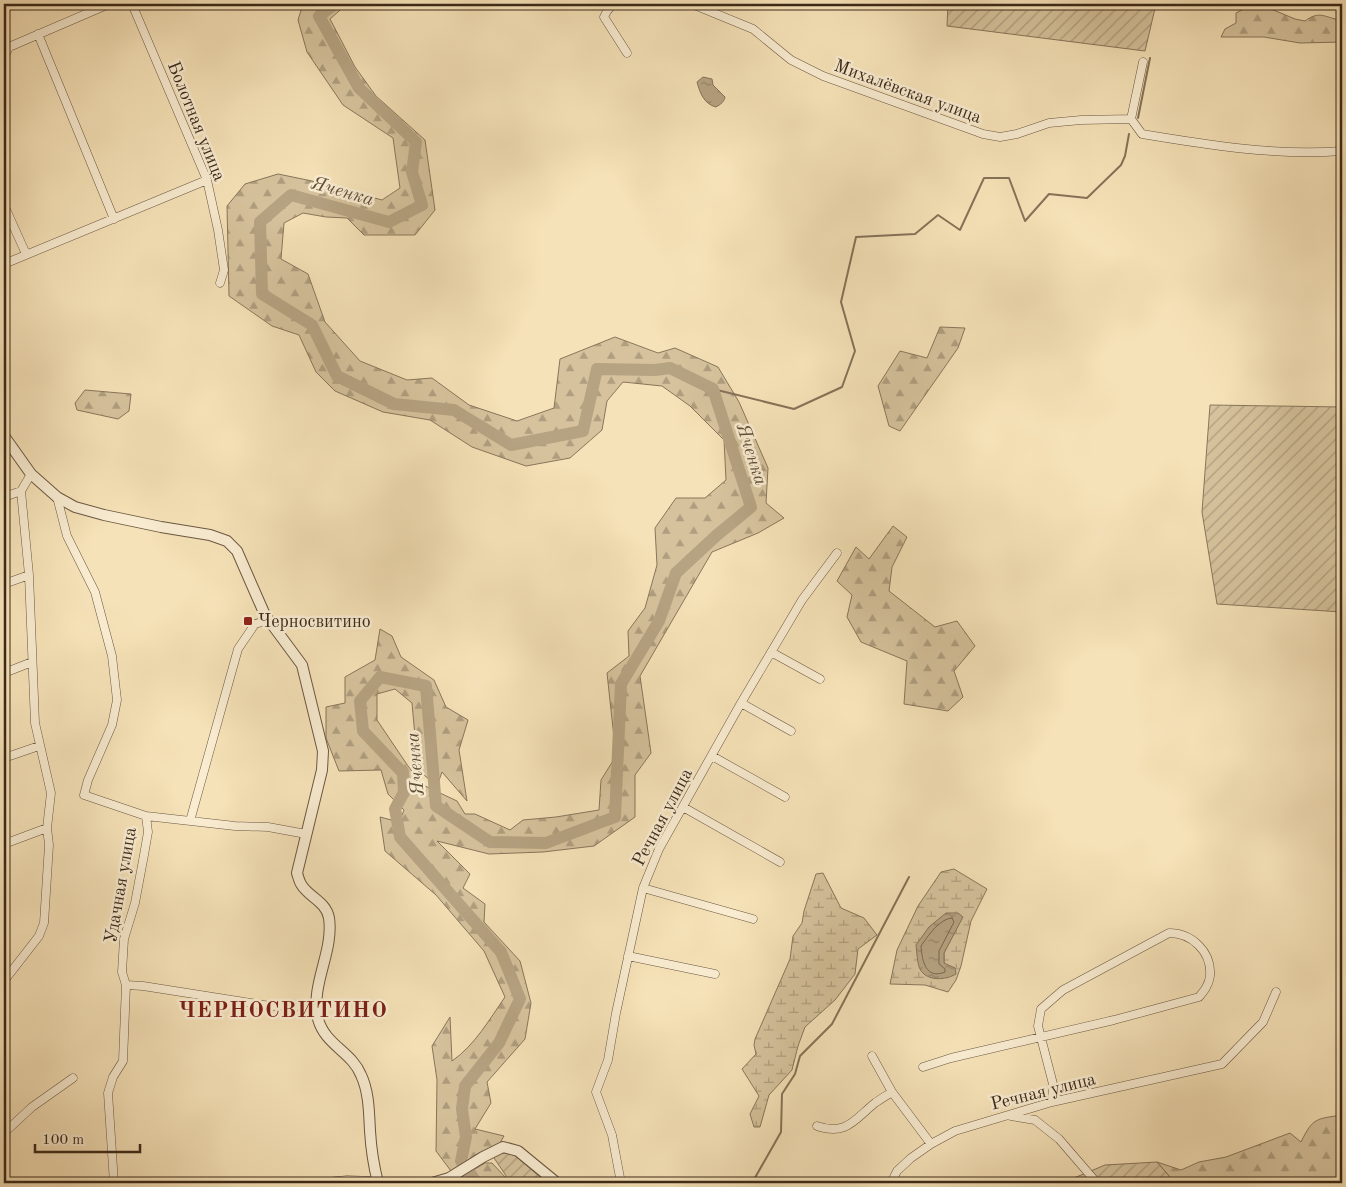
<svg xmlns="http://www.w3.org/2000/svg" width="1346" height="1187" font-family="'Old Standard TT',serif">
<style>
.forest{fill:url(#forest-firs);stroke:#88765b}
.wetland{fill:url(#wetland-marsh);stroke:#88765b;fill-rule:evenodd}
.garden{fill:url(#garden-furrows);stroke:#88765b}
.water{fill:url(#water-ripples);stroke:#857258}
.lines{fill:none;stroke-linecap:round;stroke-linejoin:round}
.shore{stroke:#78664e;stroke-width:1}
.stream{stroke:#857258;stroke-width:2}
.river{stroke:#b6a382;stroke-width:12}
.minor-casing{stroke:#6a5741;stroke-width:9}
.tertiary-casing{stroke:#6a5741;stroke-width:12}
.minor{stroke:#f9ecd1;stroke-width:8}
.tertiary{stroke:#f9ecd1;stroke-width:10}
.poi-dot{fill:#8f2418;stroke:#f9ecd1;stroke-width:2}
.labels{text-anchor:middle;stroke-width:5;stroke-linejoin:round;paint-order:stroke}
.street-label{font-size:18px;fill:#3b2919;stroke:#f9ecd1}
.poi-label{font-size:18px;fill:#3b2919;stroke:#f9ecd1;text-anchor:start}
.water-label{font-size:19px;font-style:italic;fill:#604e38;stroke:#f9ecd1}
.district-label{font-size:22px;font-weight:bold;letter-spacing:1px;fill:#7a1f14;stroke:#f9ecd1}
</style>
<defs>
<pattern id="forest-firs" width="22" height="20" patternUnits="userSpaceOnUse" patternTransform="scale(1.25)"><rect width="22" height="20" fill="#d6c39d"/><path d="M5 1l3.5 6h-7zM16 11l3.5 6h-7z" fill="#af9e7f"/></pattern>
<pattern id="wetland-marsh" width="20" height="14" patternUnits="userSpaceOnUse" patternTransform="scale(1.25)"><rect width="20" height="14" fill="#d6c39d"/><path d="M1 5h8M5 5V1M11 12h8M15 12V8" fill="none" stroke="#af9e7f"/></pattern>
<pattern id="garden-furrows" width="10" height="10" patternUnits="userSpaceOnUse" patternTransform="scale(1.25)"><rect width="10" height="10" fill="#d6c39d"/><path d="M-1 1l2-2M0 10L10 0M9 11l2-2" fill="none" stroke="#af9e7f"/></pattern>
<pattern id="water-ripples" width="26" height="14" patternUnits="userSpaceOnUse" patternTransform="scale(1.25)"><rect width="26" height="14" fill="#b6a382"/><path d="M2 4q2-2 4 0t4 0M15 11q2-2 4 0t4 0" fill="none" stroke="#95856a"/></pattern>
</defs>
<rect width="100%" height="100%" fill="#f6e2b8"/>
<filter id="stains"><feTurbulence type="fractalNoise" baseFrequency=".004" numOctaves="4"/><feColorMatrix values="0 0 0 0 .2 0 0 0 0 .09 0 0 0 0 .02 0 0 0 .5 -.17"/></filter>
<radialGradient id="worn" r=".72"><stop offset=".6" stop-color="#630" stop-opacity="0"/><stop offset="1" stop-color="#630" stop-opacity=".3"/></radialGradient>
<path class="forest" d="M303,4H347L330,19L355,67L376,96L425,140L435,210L415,235H364L347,218L326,217L303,213L284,223L281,259L308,274L325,322L360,361L407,380L432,378L469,405L517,421L554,408L560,359L615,337L658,353L675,348L718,367L739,402L768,468L766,503L784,518L758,533L712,552L640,676L651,753L635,775V817L594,846L543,852L489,854L437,841L470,874L463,888L485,904L484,922L520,961L531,1003L525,1039L487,1082L491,1103L475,1129L504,1136L500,1143L477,1154L451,1171L436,1151L437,1080L432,1046L450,1017L452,1061C475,1045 489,1020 505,997L484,951L436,895L385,851L380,817L399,822L404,810L388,794L381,770L339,771L326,738V707L345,703V677L375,660L380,629L392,636L401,657L434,680L446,707L468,720L459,750L467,801L442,772L437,786L418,770L412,703L395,689L377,694V720L408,766L423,785L457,801L465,814H475L510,830L523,820L556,817L599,810L601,780L616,756L607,673L629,656L628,631L645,608L657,565L655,528L676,498H705L726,480L724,440L690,406L662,386L623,382L607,401L602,430L570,458L526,466L472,447L430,420L383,412L335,391L316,372L299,335L272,326L229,296L227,206L245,184L278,174L312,181L382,200L400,188L393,138L343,105L307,52L298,20Z
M1259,4L1295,19L1305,21C1321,9 1326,19 1342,20V42L1300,43L1264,37H1221L1225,29L1236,23V13L1251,5Z
M940,327L965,328L958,348L900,431L889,426L878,386L900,351L927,358Z
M85,390L131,394L129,411L118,419L77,410L75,403Z
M893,526L907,537L892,567L889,591L935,627L957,621L975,646L954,671L963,697L948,711L904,704L907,661L861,642L847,617L852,595L837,581L856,547L869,559Z
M1342,1115V1183H1175L1157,1162L1181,1170L1199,1162L1226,1157L1290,1133L1301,1142C1313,1117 1317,1119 1342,1115Z
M485,1163H492L507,1179L509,1183H454L455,1181Z"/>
<path class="wetland" d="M954,869L987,889L971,921L961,966L956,980L948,992L925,985L890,984L897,950L918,906L941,872ZM962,917L944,953V963L929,927Z
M823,873L841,908L864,918L877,935L858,949L855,974L835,1000L805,1027L798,1046L792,1070L769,1095L760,1127H754L750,1114L759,1096L742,1069L756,1054L754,1045L755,1039L790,959L793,936L802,923L804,911L816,874Z"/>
<path class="garden" d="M948,4H1156L1145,51L947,26Z
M1210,405L1342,407V612L1217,604L1202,512Z
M511,1152L547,1183H511L492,1155Z
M1157,1162L1175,1183H1062L1105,1165Z"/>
<path class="water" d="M703,77L712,79L713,85L725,97C724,102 721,104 716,107C704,104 700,93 697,82Z
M946,913H958L963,917L944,953V963L955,968L956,974C946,980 927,982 920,969C917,963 917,952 916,945L929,927Z"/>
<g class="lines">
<path class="shore" d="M952,918L954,922L939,951V964L945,969V972C926,980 922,961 921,946C928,936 939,919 952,918Z"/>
<path class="stream" d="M1138,118L1150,58
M713,389L794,409L842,387L855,351L841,302L856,237L915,234L938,215L960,230L984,178H1009L1025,221L1049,194L1087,198L1121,165L1125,156L1129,134
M752,1183L781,1132L782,1094L795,1074L800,1056L832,1024L909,877"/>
<path class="river" d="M335,4L319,16L359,88L416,142L412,172L422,205L389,222L291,195L260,222L262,294L312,325L337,376L394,404L454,410L511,445L583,431L597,369L655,370L670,368L713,389L751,507L717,535L676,573L659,621L621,684L615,817L546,843L490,842L436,806L426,686L380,677L360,701L363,731L403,773L404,792L395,809L400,837L501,952L520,999L499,1043L465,1086L462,1109L466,1137L461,1161L472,1176L476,1183"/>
<defs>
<path id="minor" d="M132,4L207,180L218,230L224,270L220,283
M613,4L607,11L604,17L627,53
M692,4L753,29L791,60L823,76L983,134L1000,137L1017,134L1049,123L1081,120L1131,119
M38,34L114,219
M4,58L9,47L109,4
M1143,62L1131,119L1142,134C1208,145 1275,156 1342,151
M4,205L26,254
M4,264L207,180
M4,497L21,491
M57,497L67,536L95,592L112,656L117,700L112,725L88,780L84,795L146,816L148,832L144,855L135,903L124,939L122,972L126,985L123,1061L113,1077L108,1093L114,1183
M4,584L29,575
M771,652L820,679
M4,673L32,662
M741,703L791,731
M712,756L785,797
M4,758L39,746
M683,807L780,862
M146,816L235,826L268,827L306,834
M190,821L238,649L255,624L269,620
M4,844L47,828
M643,888L753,919
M628,956L715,974
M4,981L39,936L44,923L49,845L47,828L51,793L35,723L29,575L21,491L31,474
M126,985L143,986L270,1006C287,1005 302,1004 317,1013
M872,1056L892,1092L931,1144
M923,1067L951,1058L1114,1020L1199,997C1204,991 1209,985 1210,976C1212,952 1192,933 1169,933L1063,990L1041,1009L1038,1026L1053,1084L1052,1102
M1011,1116L1035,1120L1059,1139L1097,1183
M817,1126C846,1136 854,1120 875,1103C880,1099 886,1096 892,1092
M4,1133L32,1107L73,1078
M317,1183L347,1180L377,1181
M621,1183L612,1135L596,1092L608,1060L616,1013L643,888L659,849L741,703L802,600L837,553
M891,1183L897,1171L911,1158L931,1144L955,1131L1052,1102L1222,1064L1263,1022L1276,992"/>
<path id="tertiary" d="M4,436L31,474L57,497L75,507L104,515L161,527L210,535L227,541L237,551L265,615L302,665L323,751L322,770L297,873C298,876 299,881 301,884C308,897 326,901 329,918C334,952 310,985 318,1019C325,1045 352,1052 361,1075C369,1092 369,1112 370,1131C371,1148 374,1167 378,1183
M432,1183L449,1178L483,1157L503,1147L518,1151L557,1183"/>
</defs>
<use href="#minor" class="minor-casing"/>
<use href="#tertiary" class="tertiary-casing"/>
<use href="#minor" class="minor"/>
<use href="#tertiary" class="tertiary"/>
</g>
<rect class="poi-dot" x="243" y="616" width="10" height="10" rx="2.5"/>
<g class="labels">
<g class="street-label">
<text transform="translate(908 91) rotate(20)" y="6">Михалёвская улица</text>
<text transform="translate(197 121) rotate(68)" y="6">Болотная улица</text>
<text transform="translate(662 817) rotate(-62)" y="6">Речная улица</text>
<text transform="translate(120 885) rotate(-80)" y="6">Удачная улица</text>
<text transform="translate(1043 1091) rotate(-14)" y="6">Речная улица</text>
</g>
<g class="poi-label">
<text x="258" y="627">Черносвитино</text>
</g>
<g class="water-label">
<text transform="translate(343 190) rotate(16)" y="7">Яченка</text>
<text transform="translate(753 454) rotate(72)" y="7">Яченка</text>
<text transform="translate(414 764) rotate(-95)" y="7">Яченка</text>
</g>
<g class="district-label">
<text x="283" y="1017">ЧЕРНОСВИТИНО</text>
</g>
</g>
<rect width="1346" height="1187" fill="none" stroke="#f6e2b8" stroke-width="20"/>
<rect x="5" y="5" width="1336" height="1177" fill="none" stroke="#3b2919" stroke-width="2.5"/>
<rect x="10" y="10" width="1326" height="1167" fill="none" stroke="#3b2919"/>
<path d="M35 1144v8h105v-8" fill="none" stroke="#3b2919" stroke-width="2.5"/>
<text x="42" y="1144" font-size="15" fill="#3b2919" stroke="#f9ecd1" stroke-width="4" paint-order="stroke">100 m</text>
<rect width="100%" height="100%" filter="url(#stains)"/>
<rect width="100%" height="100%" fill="url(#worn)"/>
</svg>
